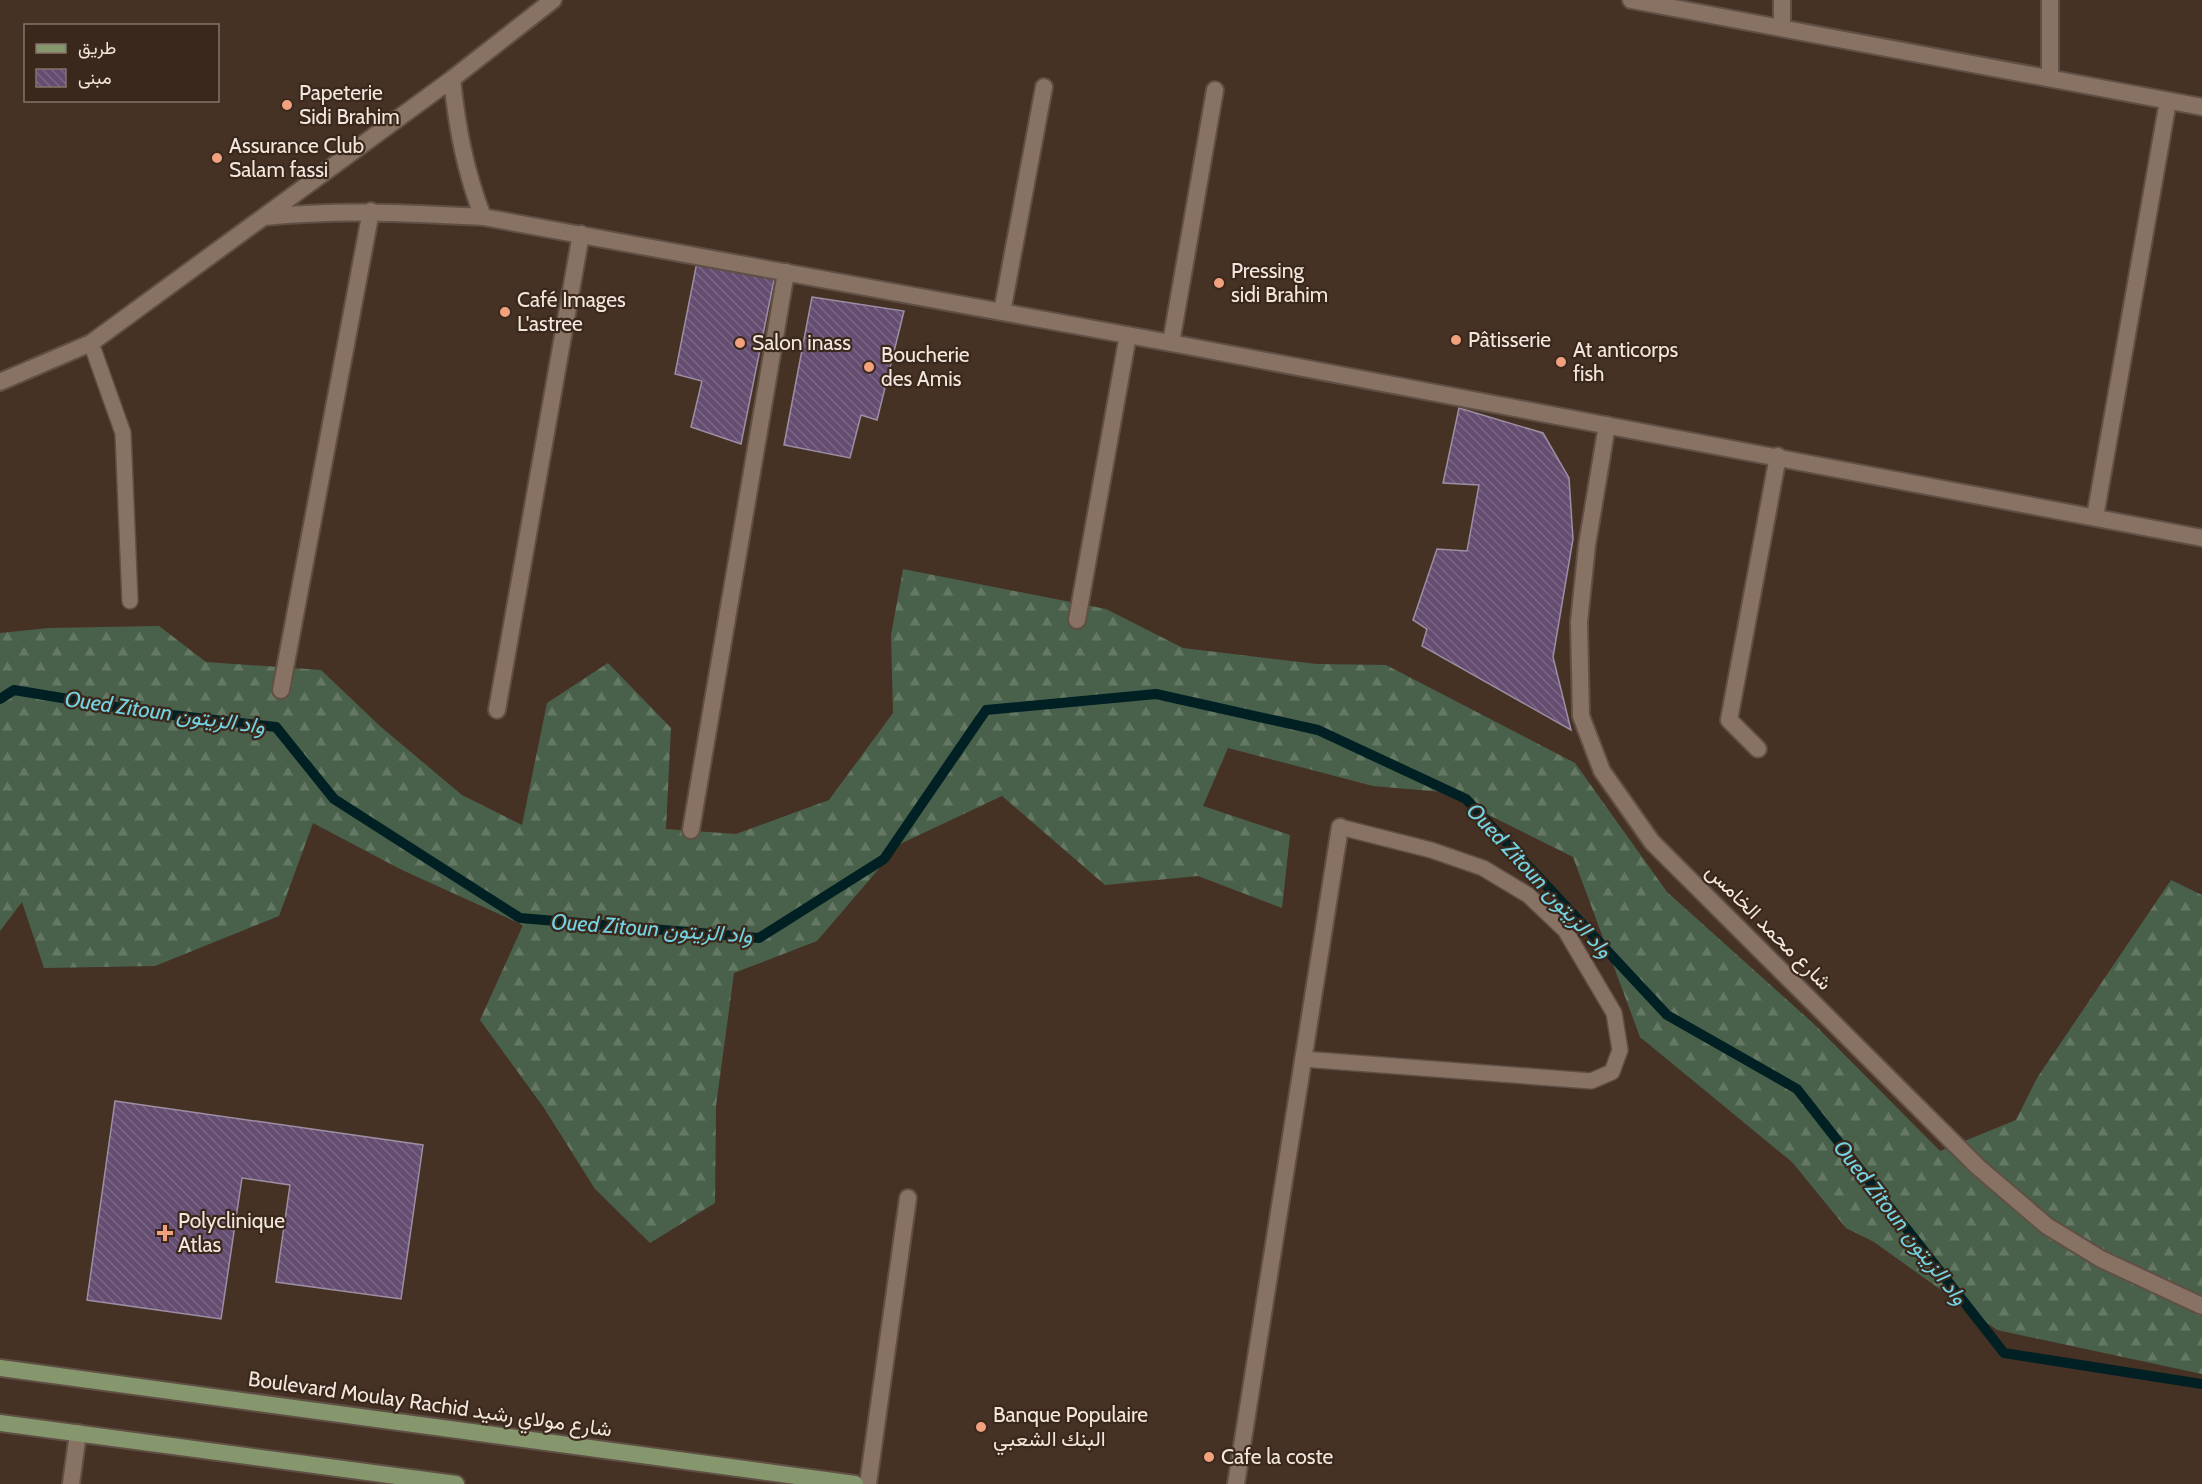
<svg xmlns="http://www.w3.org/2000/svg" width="2202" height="1484" font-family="Cabin,Vazirmatn,sans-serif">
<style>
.forest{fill:url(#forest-firs)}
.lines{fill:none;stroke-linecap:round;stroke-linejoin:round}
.stream{stroke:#002024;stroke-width:10}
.building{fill:url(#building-back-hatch);stroke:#9c8ea3;stroke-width:1.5}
.service-casing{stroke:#5f4f44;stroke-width:18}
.minor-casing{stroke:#5f4f44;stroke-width:20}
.primary-casing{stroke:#5f4f44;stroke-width:20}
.service{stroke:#887263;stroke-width:15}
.minor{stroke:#887263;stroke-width:16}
.primary{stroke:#86976d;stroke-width:16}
.poi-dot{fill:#f2a17e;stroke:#3b281c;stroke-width:2}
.labels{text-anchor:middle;stroke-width:4.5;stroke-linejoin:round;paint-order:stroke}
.poi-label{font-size:21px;fill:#f2e6dd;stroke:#3b281c;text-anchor:start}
.street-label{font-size:21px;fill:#f2e6dd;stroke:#3b281c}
.water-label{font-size:22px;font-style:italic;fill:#72d4e3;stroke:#3b281c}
</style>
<defs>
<pattern id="forest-firs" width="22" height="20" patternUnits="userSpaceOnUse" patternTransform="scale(1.5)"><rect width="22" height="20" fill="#49614b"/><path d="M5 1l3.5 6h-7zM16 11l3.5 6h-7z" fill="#647864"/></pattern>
<pattern id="building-back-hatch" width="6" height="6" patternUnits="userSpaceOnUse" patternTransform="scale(1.5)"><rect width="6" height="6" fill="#644d71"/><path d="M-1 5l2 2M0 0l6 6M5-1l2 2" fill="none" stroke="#7b6785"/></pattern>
</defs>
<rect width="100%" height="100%" fill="#453225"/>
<path class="forest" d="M903,569L1106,609L1183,648L1317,664L1386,665L1575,763L1667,892L1814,1024L1940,1151L2016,1120L2037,1078L2171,880L2202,895V1374L1997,1330L1874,1242L1846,1228L1792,1162L1640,1037L1573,857L1443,792L1373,786L1228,748L1203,806L1290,835L1282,908L1198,876L1105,885L1002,796L900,844L817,941L734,973L716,1106L715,1203L650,1243L595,1189L544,1108L480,1020L523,925L402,870L313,823L279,916L155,966L44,968L22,902L0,931V633L49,628L159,626L206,662L321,670L381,727L462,795L522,825L547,703L608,663L671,728L666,829L736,834L829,800L893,713L891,635Z"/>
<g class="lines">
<path class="stream" d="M0,699L14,690L146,712L276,727L334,799L520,918L759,938L884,859L986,710L1156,694L1318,730L1466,799L1667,1015L1797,1089L2004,1353L2202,1384"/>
</g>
<path class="building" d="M697,262L775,275L741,444L691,427L702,381L675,374Z
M812,297L904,311L877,420L861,415L850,458L784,445Z
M1459,408L1543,433L1569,478L1573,539L1553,657L1571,730L1422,646L1427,629L1413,620L1437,549L1467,551L1479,485L1443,483Z
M115,1101L423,1145L401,1299L276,1282L290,1185L242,1178L221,1319L87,1300Z"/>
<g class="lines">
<defs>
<path id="service" d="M91,343L123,433L130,601
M1303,1059L1591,1081L1612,1072L1620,1050L1614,1013L1565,930L1528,895L1483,868L1431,850L1340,827"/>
<path id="minor" d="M1631,0L2202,107
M2050,0V77
M1782,27V0
M452,79C457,127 465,171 483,217
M264,217C340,209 407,213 483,217L1171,343L2202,538
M1002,312L1044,87
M1171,343L1215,90
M0,382L91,343L452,79L553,0
M1607,425L1587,545L1579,622L1581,716L1602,771L1652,842L1978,1167L2047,1226L2101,1259L2202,1306
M2095,517L2168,101
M1077,620L1128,335
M281,690L371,211
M497,710L581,234
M1758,749L1729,720L1778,456
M691,830L786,272
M71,1484L78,1433
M868,1484L908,1198
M1236,1484L1340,827"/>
<path id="primary" d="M0,1368L855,1484
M0,1423L456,1484"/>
</defs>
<use href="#service" class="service-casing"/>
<use href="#minor" class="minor-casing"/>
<use href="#primary" class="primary-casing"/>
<use href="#service" class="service"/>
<use href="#minor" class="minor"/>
<use href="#primary" class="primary"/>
</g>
<g class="poi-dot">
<circle cx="287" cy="105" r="6"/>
<circle cx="217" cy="158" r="6"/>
<circle cx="1219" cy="283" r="6"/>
<circle cx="505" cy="312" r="6"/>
<circle cx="1456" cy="340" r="6"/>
<circle cx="740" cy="343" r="6"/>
<circle cx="1561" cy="362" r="6"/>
<circle cx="869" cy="367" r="6"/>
<path d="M162 1224h6v6h6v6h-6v6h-6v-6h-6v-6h6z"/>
<circle cx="981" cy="1427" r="6"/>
<circle cx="1209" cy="1457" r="6"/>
</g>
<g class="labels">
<g class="poi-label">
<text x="299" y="100">Papeterie<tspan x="299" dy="24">Sidi Brahim</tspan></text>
<text x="229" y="153">Assurance Club<tspan x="229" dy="24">Salam fassi</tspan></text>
<text x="1231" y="278">Pressing<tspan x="1231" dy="24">sidi Brahim</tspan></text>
<text x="517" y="307">Café Images<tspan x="517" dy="24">L'astree</tspan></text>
<text x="1468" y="347">Pâtisserie</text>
<text x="752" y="350">Salon inass</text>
<text x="1573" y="357">At anticorps<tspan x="1573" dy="24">fish</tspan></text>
<text x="881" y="362">Boucherie<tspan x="881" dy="24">des Amis</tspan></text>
<text x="178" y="1228">Polyclinique<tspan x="178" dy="24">Atlas</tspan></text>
<text x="993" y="1422">Banque Populaire<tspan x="993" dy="24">البنك الشعبي</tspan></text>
<text x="1221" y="1464">Cafe la coste</text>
</g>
<g class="street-label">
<text transform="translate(1769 927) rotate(45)" y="7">شارع محمد الخامس</text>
<text transform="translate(430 1404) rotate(8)" y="7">Boulevard Moulay Rachid شارع مولاي رشيد</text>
</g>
<g class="water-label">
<text transform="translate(165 712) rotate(8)" y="8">Oued Zitoun واد الزيتون</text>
<text transform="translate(1540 880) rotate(47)" y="8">Oued Zitoun واد الزيتون</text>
<text transform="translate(652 928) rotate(4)" y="8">Oued Zitoun واد الزيتون</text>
<text transform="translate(1901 1222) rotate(52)" y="8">Oued Zitoun واد الزيتون</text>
</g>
</g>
<rect x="24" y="24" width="195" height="78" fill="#3b281c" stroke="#847469" stroke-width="1.5"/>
<rect x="36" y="44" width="30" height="9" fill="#86976d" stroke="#847469" stroke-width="1.5"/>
<text x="78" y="54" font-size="18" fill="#f2e6dd">طريق</text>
<rect x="36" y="69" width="30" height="18" fill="url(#building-back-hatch)" stroke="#847469" stroke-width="1.5"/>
<text x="78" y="84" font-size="18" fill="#f2e6dd">مبنى</text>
</svg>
